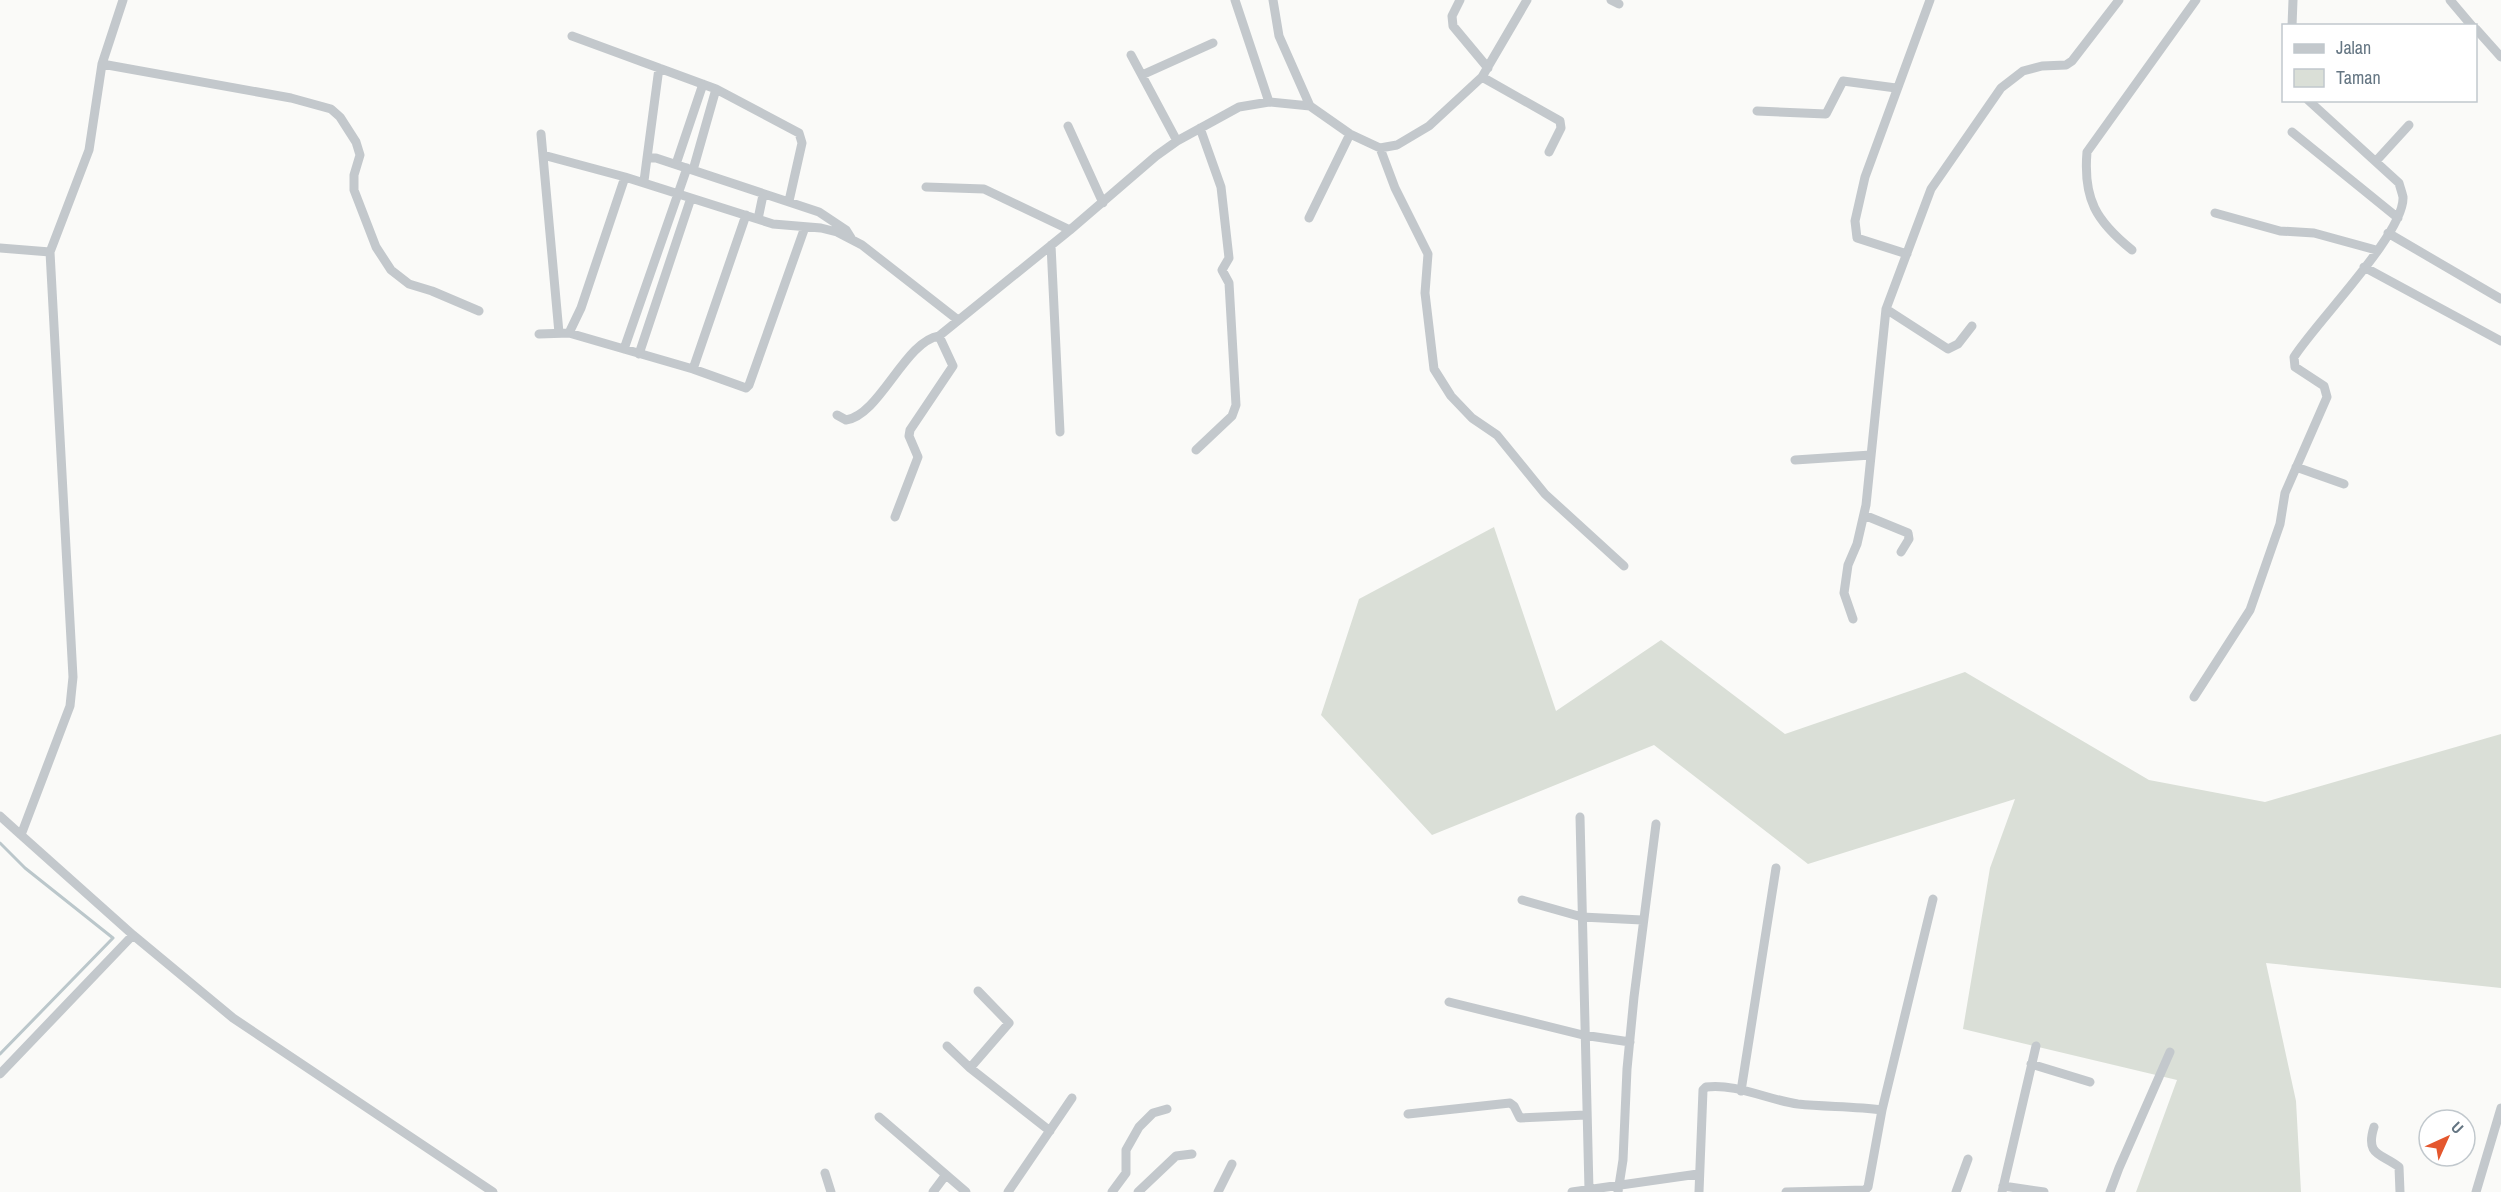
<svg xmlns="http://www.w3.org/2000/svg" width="2501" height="1192" font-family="'Archivo Narrow',sans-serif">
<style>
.green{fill:#dadfd7}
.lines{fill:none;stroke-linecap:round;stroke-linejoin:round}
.stream{stroke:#bbc7cb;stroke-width:3}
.street{stroke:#c3c8cc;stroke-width:9}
</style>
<rect width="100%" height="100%" fill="#fafaf8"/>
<path class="green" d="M1494,527L1556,711L1661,640L1785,734L1965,672L2149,780L2265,802L2501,734V988L2266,963L2296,1101L2301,1192H2136L2177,1080L1963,1029L1990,868L2015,799L1808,864L1654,745L1432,835L1321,715L1359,599Z"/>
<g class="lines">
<path class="stream" d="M0,843L25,868L113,938L0,1054"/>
<path class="street" d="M123,0L102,64L89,150L50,252L73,677L70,706L21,835L133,935L233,1018L493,1192
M1235,0L1269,102
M1273,0L1279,36L1310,106
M1460,0L1452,16L1453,26L1488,68
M1611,0L1619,4
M2450,0L2472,26
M2292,26L2293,0
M2476,29L2501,57
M572,36L716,89L799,133L802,143L789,201
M1131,55L1177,141
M102,64L291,98L331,109L340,117L356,142L360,155L354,175V190L376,247L391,270L409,284L432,291L479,311
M1142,75L1213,43
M1482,77L1560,121L1561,128L1549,152
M1757,111L1826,114L1843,81L1896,88
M1068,126L1103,203
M2292,132L2398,218
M541,134L559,333
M1380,148L1395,188L1428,254L1425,293L1434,369L1451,396L1472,418L1497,435L1545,494L1624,566
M543,155L625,177
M647,158L659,68
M2377,160L2409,125
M676,164L703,84
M693,170L716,89
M644,181L647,158H656L819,212L846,230L851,238
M926,187L984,189L1070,230
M2215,213L2280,231L2314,233L2376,250
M1309,218L1350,134
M758,219L763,195
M2388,233L2501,299
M1051,245L1060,432
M0,248L50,252
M2132,250C2096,221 2083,199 2087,152L2196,0
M1907,254L1857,238L1855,221L1865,177L1930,0
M2364,267L2501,341
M1886,309L1948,349L1958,344L1972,326
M569,333L693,369L746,388L749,385L805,227
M539,334L569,333L581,308L625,177L773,224L821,228L837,232L862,245L958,320
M624,349L687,168
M639,354L691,198
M693,369L746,215
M837,415L846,420C880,415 905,341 939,336L1070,230L1156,156L1177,141L1239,107L1269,102L1310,106L1350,134L1380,148L1397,145L1429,126L1482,77L1527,0
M1196,450L1232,416L1236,405L1229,283L1222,270L1229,258L1221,187L1200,128
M1795,460L1871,455
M2296,467L2344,484
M1864,515L1908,533L1909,539L1901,552
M895,517L918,457L909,436L910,430L953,366L939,336
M1853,619L1844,593L1848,565L1857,544L1866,505L1886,309L1931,189L2001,88L2023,71L2042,66L2066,65L2072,61L2119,0
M2194,697L2250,610L2280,524L2285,493L2327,397L2324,386L2295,367L2294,357C2315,323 2405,233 2403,197C2402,192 2400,187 2399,183L2308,100
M0,816L21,835
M1580,817L1589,1190
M1522,900L1582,917L1642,920
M1449,1002L1583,1035L1630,1042
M947,1046L970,1068L1050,1131
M2031,1064L2090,1082
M970,1068L1009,1023L978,991
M0,1074L133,935
M1741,1091L1776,868
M1408,1114L1510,1103L1514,1106L1520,1118L1586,1115
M879,1117L966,1192
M2374,1127C2365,1156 2381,1153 2399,1167L2400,1192
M825,1173L831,1192
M2003,1186L2044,1192
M933,1192L945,1176
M1008,1192L1072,1098
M1112,1192L1126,1173V1150L1139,1127L1153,1113L1167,1109
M1138,1192L1176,1156L1192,1154
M1218,1192L1232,1164
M1572,1192L1698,1174
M1618,1192L1623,1160L1627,1069L1634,997L1656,824
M1699,1192L1703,1090L1706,1087C1736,1083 1768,1100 1798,1104C1826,1107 1854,1106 1882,1110
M1786,1192L1865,1190L1868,1187L1882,1110L1933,899
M1956,1192L1968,1159
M2002,1192L2036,1046
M2110,1192L2119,1168L2170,1052
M2476,1192L2501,1108"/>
</g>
<rect x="2282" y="24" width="195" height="78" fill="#ffffff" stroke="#c1c8cd" stroke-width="1.5"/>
<rect x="2294" y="44" width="30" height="9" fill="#c3c8cc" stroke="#c1c8cd" stroke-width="1.5"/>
<text x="2336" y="54" font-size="18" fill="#657683">Jalan</text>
<rect x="2294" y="69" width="30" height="18" fill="#dadfd7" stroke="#c1c8cd" stroke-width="1.5"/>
<text x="2336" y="84" font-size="18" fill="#657683">Taman</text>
<g transform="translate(2447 1138) rotate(45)"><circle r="28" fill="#ffffff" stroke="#c1c8cd" stroke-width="1.5"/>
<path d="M0-4.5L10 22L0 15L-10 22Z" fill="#e4572e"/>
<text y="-9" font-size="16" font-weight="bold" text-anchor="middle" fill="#657683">U</text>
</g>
</svg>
